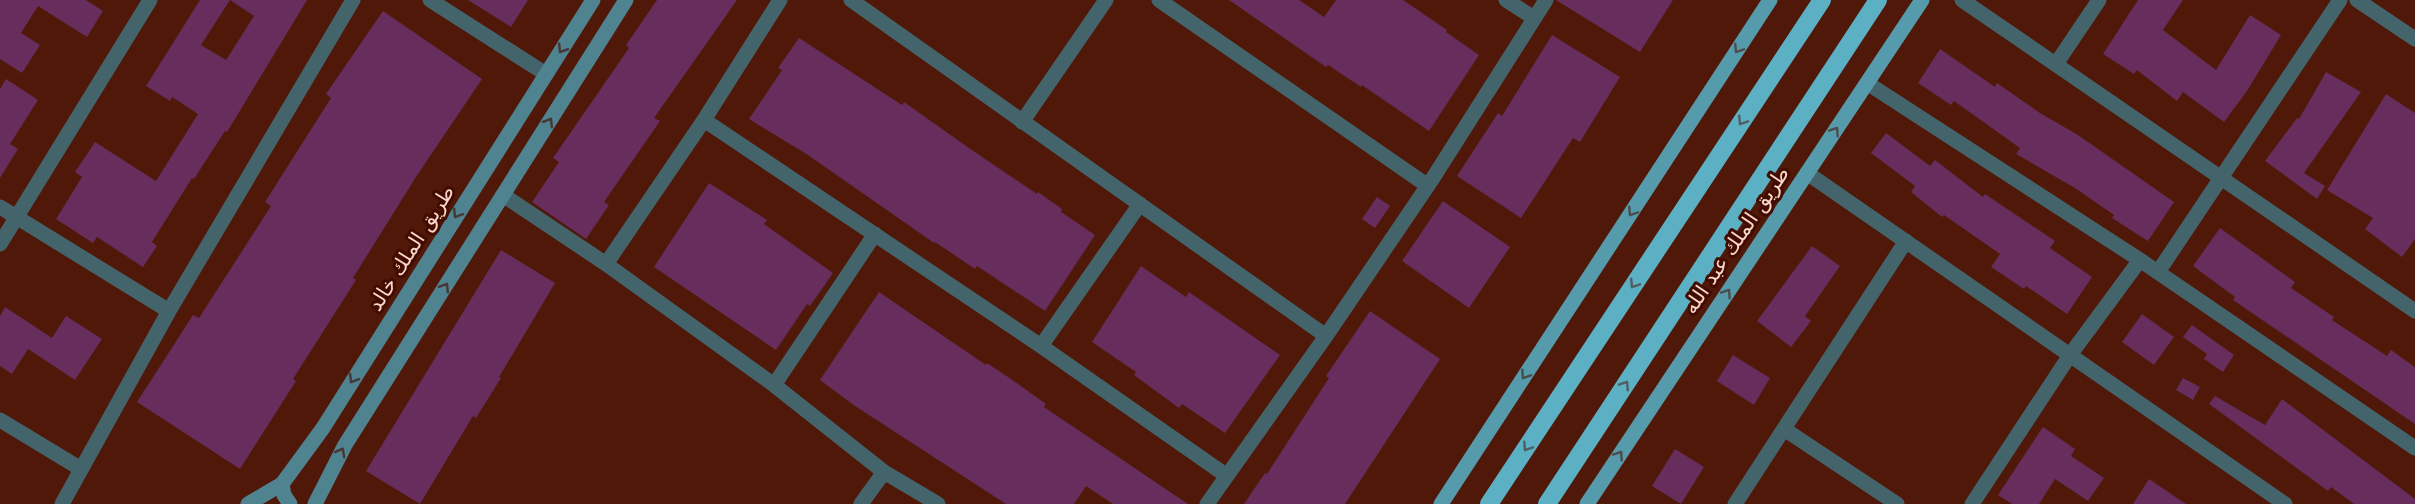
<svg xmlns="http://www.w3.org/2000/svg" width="2415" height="504" font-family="'DejaVu Sans',Cairo,sans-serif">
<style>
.building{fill:#672d5c;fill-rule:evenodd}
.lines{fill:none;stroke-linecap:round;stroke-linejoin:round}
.street{stroke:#44646c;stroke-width:15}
.secondary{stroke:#4f8390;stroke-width:15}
.primary{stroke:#569bab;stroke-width:15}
.highway{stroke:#5cb0c4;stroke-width:18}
.oneway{stroke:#473633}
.oneway2{stroke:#4c4c4d}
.oneway3{stroke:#505e62}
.labels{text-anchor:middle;stroke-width:6;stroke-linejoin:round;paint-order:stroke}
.street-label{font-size:20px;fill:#fbd7cd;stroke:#430c01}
</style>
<rect width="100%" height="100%" fill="#4f1809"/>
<path class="building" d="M0,0H86L103,11L87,37L38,6L21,33L40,45L22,73L0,59Z
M200,0H307L227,132L225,131L194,179L192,178L152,242L157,246L143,267L97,237L93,243L56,219L82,177L75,172L95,142L156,181L198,114L172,97L170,101L146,86ZM230,0L254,16L226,60L201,45Z
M468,0H528L511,27Z
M657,0H737L654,118L660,121L604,202L609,205L586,239L532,202L559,162L553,158L629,48L626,45Z
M1229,0H1299L1324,17L1336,0H1403L1447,30L1446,32L1479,55L1429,131L1362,85L1361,87L1328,65L1326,67Z
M1556,0H1673L1640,52Z
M2138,0H2183L2163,30L2216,70L2250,15L2281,35L2247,91L2224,122L2183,92L2177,101L2137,70L2134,74L2103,54Z
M383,11L482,79L416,177L353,278L356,280L293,379L296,381L240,469L137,402L193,315L199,318L271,206L265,202L331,98L326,94Z
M1552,35L1620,77L1580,142L1573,138L1521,218L1457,176L1498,113L1502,116Z
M799,38L902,105L904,102L969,148L1037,194L1038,192L1062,209L1061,212L1095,235L1045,311L977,266L975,269L935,242L934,243L808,155L749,119L782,70L778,68Z
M1940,49L1995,87L1997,83L2040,113L2078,135L2174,202L2148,241L2112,218L2114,215L2075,188L2016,154L2020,148L1954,101L1951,105L1918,83Z
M2326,72L2361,92L2304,173L2325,186L2317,199L2265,161L2297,118L2299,119Z
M6,79L38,100L10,144L18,149L0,178V89Z
M2386,94L2415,113V239L2402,257L2365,229L2373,218L2327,190Z
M1886,133L1930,166L1935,160L1983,197L1985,194L2055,241L2050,248L2092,277L2067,314L2026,286L2024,289L1991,267L2000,254L1944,215L1942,217L1911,192L1915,186L1871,153Z
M709,183L767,220L764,224L833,273L810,306L807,304L776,350L654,267Z
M1377,197L1390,206L1375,228L1362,219Z
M1443,201L1510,247L1469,308L1402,261Z
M2220,228L2295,282L2291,288L2334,317L2332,320L2387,356L2391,350L2415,367V424L2233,300L2235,297L2193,266Z
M1812,246L1840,266L1805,316L1811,321L1791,347L1757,321Z
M501,250L555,283L499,377L501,378L476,418L473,416L420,504L366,471Z
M1141,266L1186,297L1189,292L1280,355L1225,433L1182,404L1179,408L1134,375L1136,372L1092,342Z
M879,292L986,365L987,363L1011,379L1046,404L1044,407L1188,504H1113L1086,486L1074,504H1006L855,406L820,380Z
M5,307L52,338L66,316L102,339L75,380L28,349L12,374L0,366V316Z
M1370,311L1440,359L1345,504H1244L1265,473L1267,474L1329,378L1326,376Z
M2142,314L2174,337L2154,365L2122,342Z
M2192,325L2234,355L2223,372L2204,359L2207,354L2183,337Z
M1733,355L1770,378L1754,405L1717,381Z
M2183,378L2200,387L2193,400L2176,390Z
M2215,396L2265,425L2282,399L2415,499V504H2354L2331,487L2328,491L2209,404Z
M2043,427L2075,449L2071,456L2104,478L2088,501L2055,479L2039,504H2012L1998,495Z
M1675,449L1704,467L1681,504L1652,486Z
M2149,479L2186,504H2133Z"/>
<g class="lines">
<path class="street" d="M430,0L546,74
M780,0L704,120L606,264L774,385L884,472L938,504
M851,0L1326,336L1207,504
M1159,0L1428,186
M1506,0L1534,18
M1962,0L2415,311
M2357,0L2415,39
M2056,64L2099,0
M1867,83L2140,260L2415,448
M704,120L1041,346L1227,476
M1022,122L1106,0
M1807,173L2285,504
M503,195L606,264
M0,207L169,311
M0,244L150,0
M2158,272L2340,0
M1326,336L1433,178L1546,0
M1041,346L1140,204
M774,385L875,234
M0,420L81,469
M1784,429L1897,504
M62,504L169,311L353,0
M861,504L884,472
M1735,504L1906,241
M1972,504L2070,355L2140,260"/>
<path class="secondary" d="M282,484L284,495L290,504
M248,504L282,484L323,428L593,0
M315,504L345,445L626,0"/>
<path class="primary" d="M1441,504L1770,0
M1587,504L1922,0"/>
<path class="highway" d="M1489,504L1822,0
M1547,504L1878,0"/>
</g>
<defs><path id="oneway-chevron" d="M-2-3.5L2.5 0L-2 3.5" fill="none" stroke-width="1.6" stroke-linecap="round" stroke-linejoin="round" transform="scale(1.5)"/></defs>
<g class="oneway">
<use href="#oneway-chevron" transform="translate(562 49) rotate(122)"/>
<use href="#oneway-chevron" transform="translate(549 122) rotate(-58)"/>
<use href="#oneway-chevron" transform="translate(457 214) rotate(122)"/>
<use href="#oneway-chevron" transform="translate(445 287) rotate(-58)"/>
<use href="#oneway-chevron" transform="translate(353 379) rotate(121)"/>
<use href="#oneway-chevron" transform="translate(341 452) rotate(-61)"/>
</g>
<g class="oneway2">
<use href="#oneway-chevron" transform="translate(1738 49) rotate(123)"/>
<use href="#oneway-chevron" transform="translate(1835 131) rotate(-56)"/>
<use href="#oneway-chevron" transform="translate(1632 212) rotate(123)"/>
<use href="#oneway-chevron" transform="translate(1727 293) rotate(-56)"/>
<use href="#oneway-chevron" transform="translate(1525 375) rotate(123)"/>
<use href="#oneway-chevron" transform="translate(1619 455) rotate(-56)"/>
</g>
<g class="oneway3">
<use href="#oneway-chevron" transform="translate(1742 121) rotate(123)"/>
<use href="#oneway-chevron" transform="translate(1634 284) rotate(123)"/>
<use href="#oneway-chevron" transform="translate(1625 385) rotate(-57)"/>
<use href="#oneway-chevron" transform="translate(1527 447) rotate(123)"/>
</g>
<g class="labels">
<g class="street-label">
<text transform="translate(1736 240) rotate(-56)" y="7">طريق الملك عبد الله</text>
<text transform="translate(411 248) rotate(-58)" y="7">طريق الملك خالد</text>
</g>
</g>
</svg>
